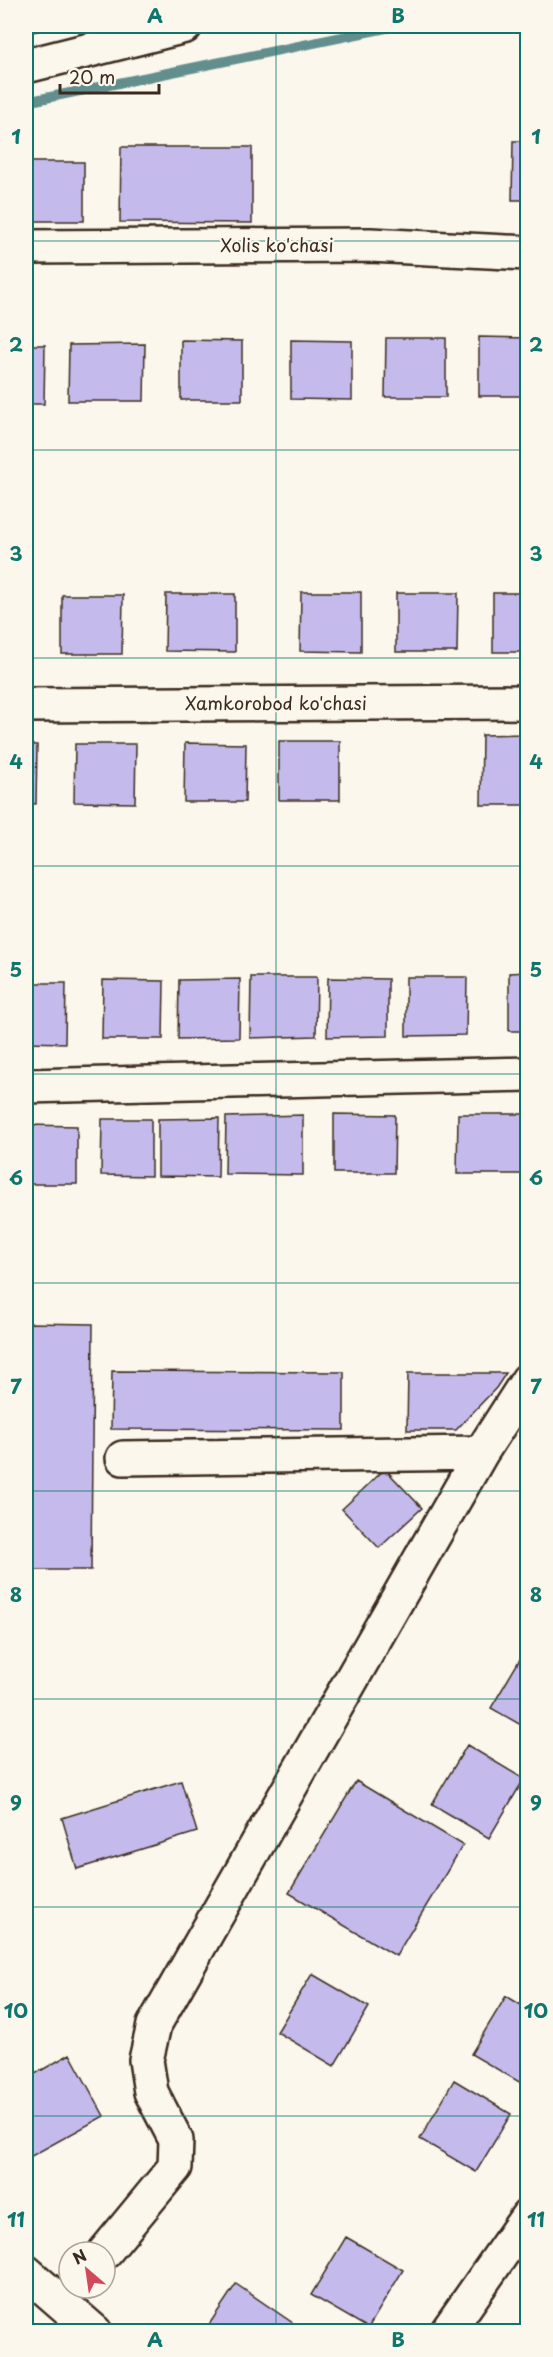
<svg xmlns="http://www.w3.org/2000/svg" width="553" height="2357" font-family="'Playpen Sans',sans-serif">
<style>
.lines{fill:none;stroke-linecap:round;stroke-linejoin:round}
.stream{stroke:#648e8e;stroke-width:10}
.building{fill:#c4bbec;stroke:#3b2a1e;stroke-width:1.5}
.street-casing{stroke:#3b2a1e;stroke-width:38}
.secondary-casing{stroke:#3b2a1e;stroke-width:38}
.street{stroke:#fbf7ec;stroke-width:33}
.secondary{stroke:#fbf7ec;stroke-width:33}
.grid{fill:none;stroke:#0f766e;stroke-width:1.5;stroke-opacity:0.55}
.labels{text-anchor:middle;stroke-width:4.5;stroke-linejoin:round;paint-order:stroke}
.street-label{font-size:18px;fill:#3b2a1e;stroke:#fbf7ec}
.neatline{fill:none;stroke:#0f766e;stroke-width:2}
.grid-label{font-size:20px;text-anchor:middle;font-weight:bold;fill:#0f766e}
</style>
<rect width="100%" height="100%" fill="#fbf7ec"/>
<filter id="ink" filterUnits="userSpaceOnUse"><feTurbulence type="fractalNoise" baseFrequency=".0167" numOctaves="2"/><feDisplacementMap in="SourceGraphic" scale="12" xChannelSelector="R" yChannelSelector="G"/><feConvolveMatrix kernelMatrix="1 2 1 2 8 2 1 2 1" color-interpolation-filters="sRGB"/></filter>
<g filter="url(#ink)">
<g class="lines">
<path class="stream" d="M26,102L396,26"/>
</g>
<path class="building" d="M26,26H58L28,33Z
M513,141H528V200H512Z
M121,147H252V223L120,222Z
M26,162H84V221H26Z
M479,337L528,338V396H479Z
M386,338H446V397H385Z
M181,340L242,341V400H181Z
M291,340L352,341V400L291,399Z
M145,344L144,401H68L69,345Z
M26,345H45L44,404H26Z
M301,592H361V652L300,651Z
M396,593H458L457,652H396Z
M493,593H528V652H493Z
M166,594H235V652L165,651Z
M26,595H29V655H26Z
M62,595H123L122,654H62Z
M528,734V805H481L482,735Z
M279,741H340V800H279Z
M185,743L246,744L245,802H184Z
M75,744H136L135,803L74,802Z
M26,745H37L36,804L26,803Z
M528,972V1031H509V973Z
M251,977H317L316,1036L250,1038Z
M406,977H467L466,1035L406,1036Z
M328,978L388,979V1036L327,1037Z
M240,979L239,1038L178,1039L179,980Z
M103,980L164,981L163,1039H102Z
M26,983H66L65,1043L26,1042Z
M334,1114L395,1115L394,1173H334Z
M458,1114H528V1174H457Z
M303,1115V1175L225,1174L226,1117Z
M219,1118L218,1177L158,1176V1119Z
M102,1119H151V1176L101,1175Z
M26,1125L77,1126V1184H26Z
M26,1323L93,1324L91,1570H26Z
M112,1371L344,1372V1430L111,1429Z
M408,1373H506L496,1388L456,1430H407Z
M385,1469L422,1508L379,1548L342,1509Z
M526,1649L528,1650V1729L491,1708Z
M467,1745L524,1779L489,1838L432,1804Z
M181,1781L197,1832L77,1869L62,1818Z
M356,1781L463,1845L396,1956L289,1893Z
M312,1974L369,2007L334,2066L277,2032Z
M506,1996L528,2009V2087L471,2054Z
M70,2054L104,2116L26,2159V2079Z
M454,2080L511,2114L476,2172L420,2139Z
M346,2237L403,2270L368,2328L311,2295Z
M236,2284L306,2332H204Z"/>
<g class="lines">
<defs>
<path id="street" d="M26,66L185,26
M26,705L528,702
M26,1086L528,1074
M123,1458L481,1453
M105,2252L175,2167L176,2140L151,2092L146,2060L154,2025L481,1453L528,1380
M26,2272L95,2332
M447,2332L528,2216"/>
<path id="secondary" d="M26,247L370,245L528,253"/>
</defs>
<use href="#street" class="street-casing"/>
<use href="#secondary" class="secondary-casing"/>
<use href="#street" class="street"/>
<use href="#secondary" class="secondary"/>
</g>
</g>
<path class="grid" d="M276,26V2332M26,241H528M26,450H528M26,658H528M26,866H528M26,1074H528M26,1283H528M26,1491H528M26,1699H528M26,1907H528M26,2116H528"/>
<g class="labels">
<g class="street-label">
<text x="277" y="252">Xolis ko'chasi</text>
<text x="276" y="710">Xamkorobod ko'chasi</text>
</g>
</g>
<rect width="553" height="2357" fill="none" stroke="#fbf7ec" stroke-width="66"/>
<g transform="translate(87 2270) rotate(331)"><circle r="28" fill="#fbf7ec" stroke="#aea59a" stroke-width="1.5"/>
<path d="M0-4.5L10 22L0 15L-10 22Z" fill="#d1495b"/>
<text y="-9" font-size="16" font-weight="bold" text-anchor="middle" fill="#3b2a1e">N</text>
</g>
<path d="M60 84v9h99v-9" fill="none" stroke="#3b2a1e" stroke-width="3"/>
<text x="69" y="84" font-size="18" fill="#3b2a1e" stroke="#fbf7ec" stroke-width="4.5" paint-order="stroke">20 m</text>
<rect x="33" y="33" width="487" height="2291" class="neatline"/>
<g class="grid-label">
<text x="155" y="23">A</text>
<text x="398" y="23">B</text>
<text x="16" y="144">1</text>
<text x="536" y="144">1</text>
<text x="16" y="352">2</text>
<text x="536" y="352">2</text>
<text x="16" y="561">3</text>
<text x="536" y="561">3</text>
<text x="16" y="769">4</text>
<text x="536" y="769">4</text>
<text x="16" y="977">5</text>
<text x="536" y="977">5</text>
<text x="16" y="1185">6</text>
<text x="536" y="1185">6</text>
<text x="16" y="1394">7</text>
<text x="536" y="1394">7</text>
<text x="16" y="1602">8</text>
<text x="536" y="1602">8</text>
<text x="16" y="1810">9</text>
<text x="536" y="1810">9</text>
<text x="16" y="2018">10</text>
<text x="536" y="2018">10</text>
<text x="16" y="2227">11</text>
<text x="536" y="2227">11</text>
<text x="155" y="2347">A</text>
<text x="398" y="2347">B</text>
</g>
</svg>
